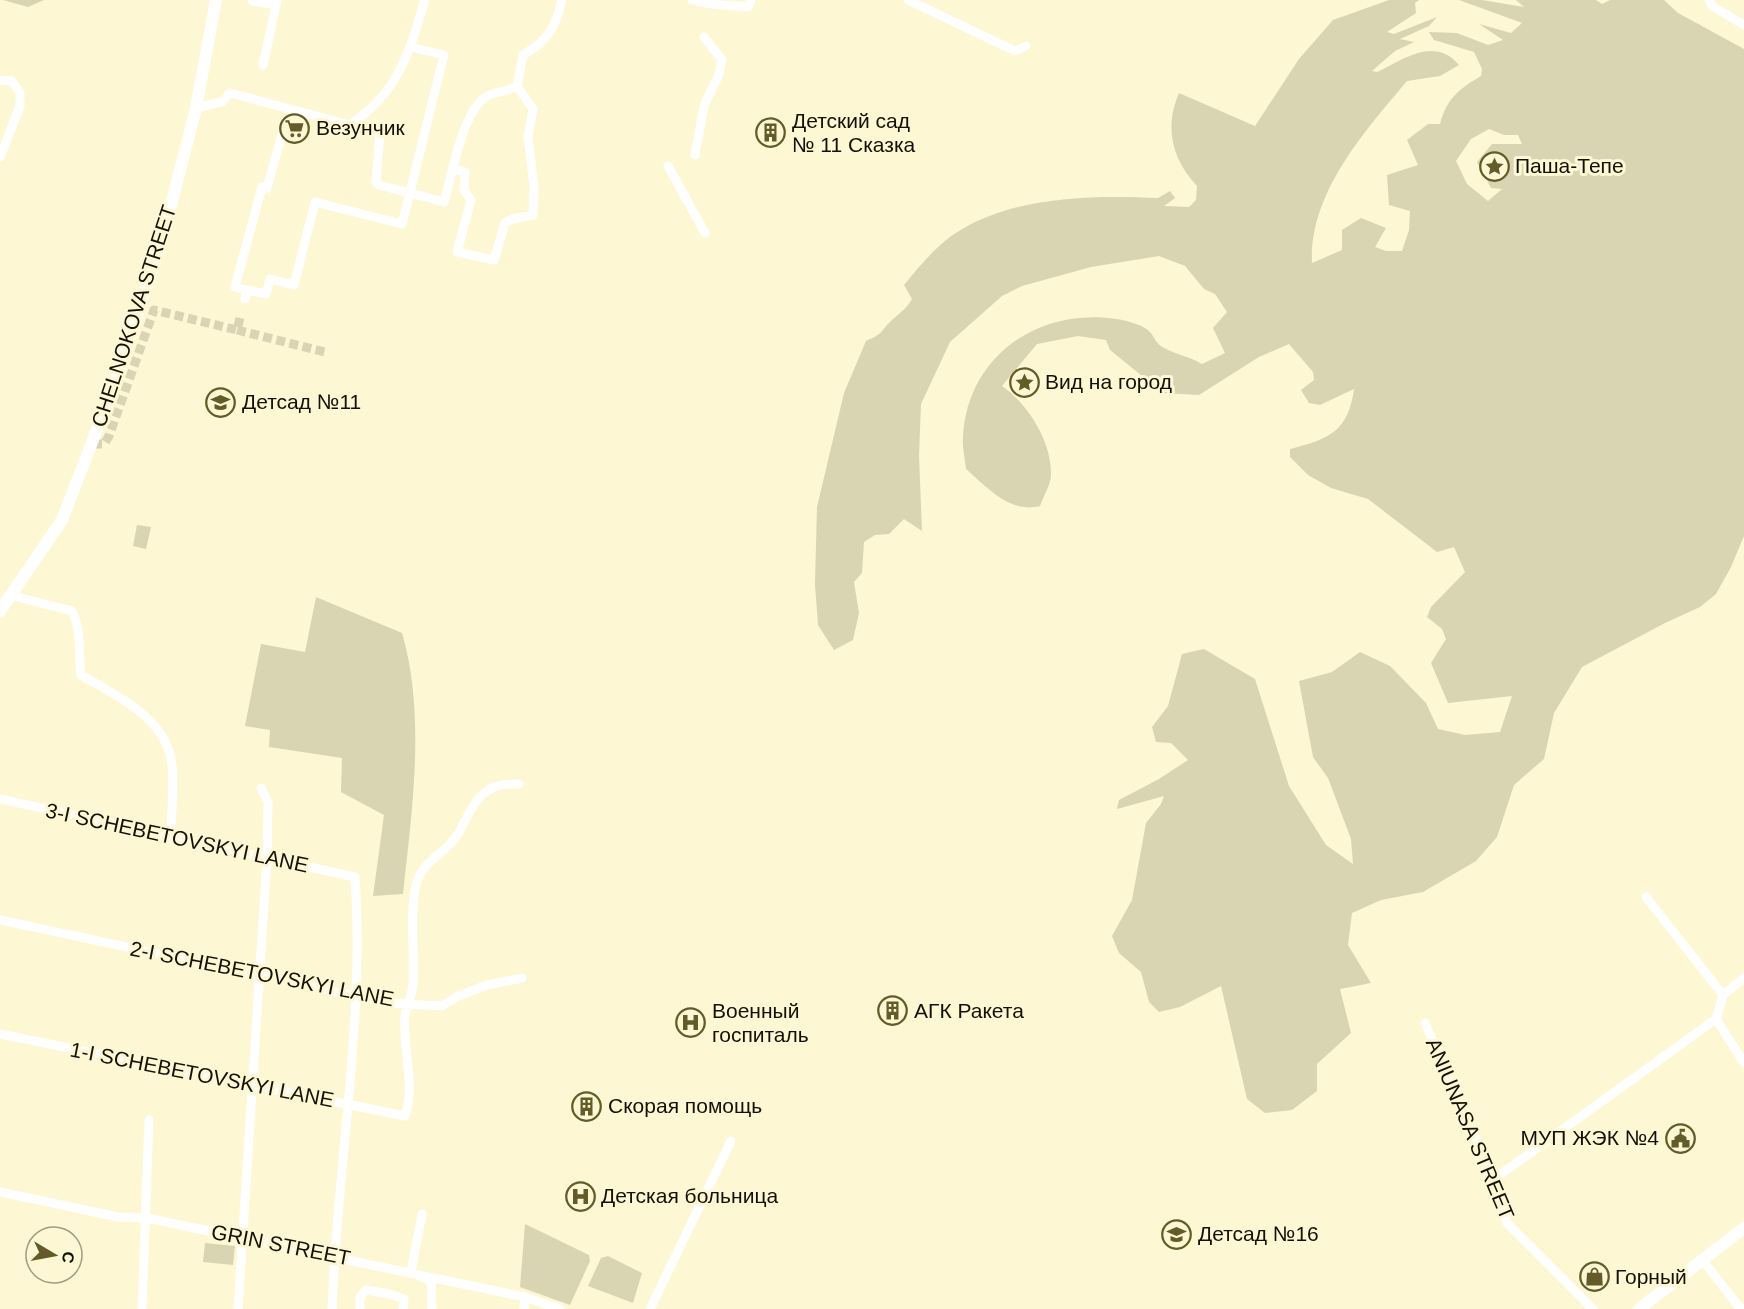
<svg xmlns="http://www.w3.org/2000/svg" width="1744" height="1309" font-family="Helvetica,sans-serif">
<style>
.green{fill:#d9d4b2;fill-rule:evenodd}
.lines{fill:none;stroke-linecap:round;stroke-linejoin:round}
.minor-tunnel{stroke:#dad4b5;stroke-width:9;stroke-dasharray:9 4.5;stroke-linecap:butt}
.minor{stroke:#fff;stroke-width:9}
.major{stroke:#fff;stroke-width:12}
.labels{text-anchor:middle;stroke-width:6;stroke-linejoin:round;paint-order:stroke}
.poi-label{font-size:21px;fill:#131105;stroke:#fdf7d4;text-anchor:start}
.street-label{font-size:21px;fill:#131105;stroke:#fdf7d4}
</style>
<rect width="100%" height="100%" fill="#fdf7d4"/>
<path class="green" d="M3,0H44L28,7Z
M1389,0H1419L1415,3L1416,13L1387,32L1394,34L1437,17L1429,26L1400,39L1414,42L1395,51L1372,71L1377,72C1404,59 1435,36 1459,65L1440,76L1407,81C1365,131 1309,193 1312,263L1342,250V230L1361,218L1386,228L1375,247L1386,251H1402L1409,230L1410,211L1389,205L1387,175L1418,165L1407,140L1428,124H1440C1447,98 1459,89 1481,76L1482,69L1474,52L1434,40L1429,32L1457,33L1488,45L1503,40L1479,24L1511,33L1522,23L1459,0H1482L1524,7L1516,0H1596L1602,4L1610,0H1664L1678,13L1744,49V536L1731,567L1716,594L1700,607L1665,623L1582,667L1554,713L1544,759L1514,785L1497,837L1476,861L1423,892L1381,900L1352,913L1348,945L1371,983L1340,989L1351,1033L1317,1064V1091L1292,1110L1265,1113L1247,1099L1221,986L1180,1007L1159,1012L1149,1002L1141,972L1119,953L1112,936L1132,900L1146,823L1161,804L1164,796L1117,809L1119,800L1159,779L1188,760L1171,743L1156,742L1152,727L1168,706L1182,654L1204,649L1255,679L1289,786L1326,845L1353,864L1351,839L1328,778L1313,757L1299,681L1332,672L1360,652L1390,666L1426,703L1438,729L1465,735L1500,732L1512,696L1448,703L1431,663L1446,639L1442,629L1427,617L1431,607L1465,572L1454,547L1437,552L1368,499L1331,488L1308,475L1290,457V449C1329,439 1348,432 1354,389L1320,405L1309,403L1301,390L1314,380L1313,372L1289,344L1259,357L1199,395L1163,393L1110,350L1106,340L1078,336L1037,344L1002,386C1028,404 1052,442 1051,475C1051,484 1043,497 1040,506C1010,514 987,487 966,469C965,459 962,447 963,437C967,356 1039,307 1116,319C1125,320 1144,325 1150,332C1154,336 1156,343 1161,346C1171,353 1189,356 1202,364L1225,353L1213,328L1227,312L1215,294L1204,289L1185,266L1159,256L1091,267L1022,286L1002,296L950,342L921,404L919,455L922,531L904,519L889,534L875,535L864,542L862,573L854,582L859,613L853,640L834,650L818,625L815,585L817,507L844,393L866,341C885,333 880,331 892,320C901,312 906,309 912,299L904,285C922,263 939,242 964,228C1020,196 1095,195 1158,198L1170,191L1175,198L1164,206L1189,207L1196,200L1197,186C1172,159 1164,128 1179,93L1255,126L1299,59L1333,20ZM1489,129L1504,135H1518L1522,144H1492L1477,162L1491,188L1502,189L1488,201L1467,184L1456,161L1471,139Z
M137,525L151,527L146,549L133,546Z
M316,597L402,633C426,715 412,810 403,894L373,896L384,815L341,792L342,758L269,747L270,730L245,726L261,644L305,652Z
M525,1224L589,1255L590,1261L570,1305L520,1287Z
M205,1243L235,1246L233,1265L203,1262Z
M608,1256L642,1273L633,1303L588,1286L601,1258Z"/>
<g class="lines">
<path class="minor-tunnel" d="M237,330L325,352
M93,444H104L109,436L154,310L237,330L241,314"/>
<path class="minor" d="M692,0C712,6 727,5 748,7L751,0
M908,0L1015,51L1026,46
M1709,0L1712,6L1744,25
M252,1L276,5L277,1
M263,65L276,5
M0,80L12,81L20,93V106L0,157
M196,108L222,102L230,93L350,125C400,90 408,55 425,0
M350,125L380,133L376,182L379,185L444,202C452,175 462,116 483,99C493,90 504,94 517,86
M695,155L704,106L719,74L722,60L704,37
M668,166L705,233
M454,169L465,172L464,190L471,200L457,252L494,260L505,223L512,219L533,215L534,187L528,137L533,109L517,86L523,55C549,40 555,28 562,0
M247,290L235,287L262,187L267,188L286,120
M245,299L247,290L266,294L270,279L294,285L315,202L402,224L444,55L411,47
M9,595L72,611C82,631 78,652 81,675C117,696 167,718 172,765C175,789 171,815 170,839
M0,799L355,877C365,1019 337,1167 332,1309
M1646,897L1723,995
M0,920L388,1003L442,1006L456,997L487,985L522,978
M1723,995L1744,978
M1716,1019L1744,1063
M1425,1023L1490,1170L1507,1223L1593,1309
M0,1034L405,1116C416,1084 402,1049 405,1016C406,1006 412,996 413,985C415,952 409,918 416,885C422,860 448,852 458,834C475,804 479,782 519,784
M1494,1179L1716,1019L1723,995
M0,1192L118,1217L147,1218L525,1297L560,1309
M422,1214L411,1272L431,1281L432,1309
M1703,1261L1741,1309
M142,1309L149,1120
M238,1309L267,858L268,802L261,788
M360,1309V1297L366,1290L390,1294L404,1299L403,1309
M524,1309L525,1297
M650,1309L731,1141"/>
<path class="major" d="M0,611L62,520L116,380L162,240L196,108L216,0
M1639,1309L1744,1228"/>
</g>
<defs>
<symbol id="supermarket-ring" viewBox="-11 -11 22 22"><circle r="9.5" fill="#fdf7d4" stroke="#645b28" stroke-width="1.5"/><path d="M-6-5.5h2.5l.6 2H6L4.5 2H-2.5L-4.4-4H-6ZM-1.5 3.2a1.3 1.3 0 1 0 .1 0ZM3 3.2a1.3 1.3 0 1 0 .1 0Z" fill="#645b28"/></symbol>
<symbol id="building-ring" viewBox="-11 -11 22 22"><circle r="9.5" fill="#fdf7d4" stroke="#645b28" stroke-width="1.5"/><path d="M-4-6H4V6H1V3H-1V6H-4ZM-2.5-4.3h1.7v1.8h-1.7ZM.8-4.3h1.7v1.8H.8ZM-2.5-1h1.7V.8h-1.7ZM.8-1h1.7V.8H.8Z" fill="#645b28"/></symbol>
<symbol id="sight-ring" viewBox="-11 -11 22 22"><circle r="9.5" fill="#fdf7d4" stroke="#645b28" stroke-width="1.5"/><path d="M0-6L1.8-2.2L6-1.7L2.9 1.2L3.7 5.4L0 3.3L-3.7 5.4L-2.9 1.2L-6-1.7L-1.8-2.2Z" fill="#645b28"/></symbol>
<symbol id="school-ring" viewBox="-11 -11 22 22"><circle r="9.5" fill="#fdf7d4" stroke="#645b28" stroke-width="1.5"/><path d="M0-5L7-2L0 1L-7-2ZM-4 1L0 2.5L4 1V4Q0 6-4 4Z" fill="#645b28"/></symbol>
<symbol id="hospital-ring" viewBox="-11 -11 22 22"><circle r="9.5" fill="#fdf7d4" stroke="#645b28" stroke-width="1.5"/><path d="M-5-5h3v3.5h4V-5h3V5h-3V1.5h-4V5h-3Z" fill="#645b28"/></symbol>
<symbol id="civic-ring" viewBox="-11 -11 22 22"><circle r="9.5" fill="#fdf7d4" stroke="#645b28" stroke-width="1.5"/><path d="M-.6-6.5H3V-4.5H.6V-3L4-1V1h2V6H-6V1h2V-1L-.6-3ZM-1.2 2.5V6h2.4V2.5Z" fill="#645b28"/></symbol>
<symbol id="shop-ring" viewBox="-11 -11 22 22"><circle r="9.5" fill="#fdf7d4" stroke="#645b28" stroke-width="1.5"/><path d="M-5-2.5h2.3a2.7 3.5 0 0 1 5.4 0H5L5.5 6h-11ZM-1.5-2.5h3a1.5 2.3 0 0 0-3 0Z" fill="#645b28"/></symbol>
</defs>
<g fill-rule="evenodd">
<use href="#supermarket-ring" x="278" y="112" width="33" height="33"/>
<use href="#building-ring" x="754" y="116" width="33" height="33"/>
<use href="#sight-ring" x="1478" y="150" width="33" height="33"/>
<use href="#sight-ring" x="1008" y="366" width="33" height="33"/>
<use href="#school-ring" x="204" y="386" width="33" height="33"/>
<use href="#building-ring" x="876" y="994" width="33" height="33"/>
<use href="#hospital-ring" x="674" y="1006" width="33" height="33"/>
<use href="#building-ring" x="570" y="1090" width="33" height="33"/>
<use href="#civic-ring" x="1664" y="1122" width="33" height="33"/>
<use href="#hospital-ring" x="564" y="1180" width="33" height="33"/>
<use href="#school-ring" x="1160" y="1218" width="33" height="33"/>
<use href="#shop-ring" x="1578" y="1260" width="33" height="33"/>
</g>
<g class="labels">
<g class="poi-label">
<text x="792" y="128">Детский сад<tspan x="792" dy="24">№ 11 Сказка</tspan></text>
<text x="316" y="135">Везунчик</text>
<text x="1515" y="173">Паша-Тепе</text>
<text x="1045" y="389">Вид на город</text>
<text x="242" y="409">Детсад №11</text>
<text x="712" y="1018">Военный<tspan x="712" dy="24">госпиталь</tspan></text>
<text x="914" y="1018">АГК Ракета</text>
<text x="608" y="1113">Скорая помощь</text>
<text x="1659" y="1145" text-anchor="end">МУП ЖЭК №4</text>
<text x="601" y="1203">Детская больница</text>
<text x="1198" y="1241">Детсад №16</text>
<text x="1615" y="1284">Горный</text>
</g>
<g class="street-label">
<text transform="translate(134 316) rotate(-72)" y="7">CHELNOKOVA STREET</text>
<text transform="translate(177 838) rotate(12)" y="7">3-I SCHEBETOVSKYI LANE</text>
<text transform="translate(262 974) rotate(11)" y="7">2-I SCHEBETOVSKYI LANE</text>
<text transform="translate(202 1075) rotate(11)" y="7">1-I SCHEBETOVSKYI LANE</text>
<text transform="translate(1470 1129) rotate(67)" y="7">ANIUNASA STREET</text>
<text transform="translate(281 1245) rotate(11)" y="7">GRIN STREET</text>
</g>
</g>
<g transform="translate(54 1255) rotate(100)"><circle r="28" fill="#fdf7d4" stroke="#9f9b81" stroke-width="1.5"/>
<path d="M0-4.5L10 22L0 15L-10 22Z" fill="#645b28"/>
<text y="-9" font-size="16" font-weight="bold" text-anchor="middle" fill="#131105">С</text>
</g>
</svg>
